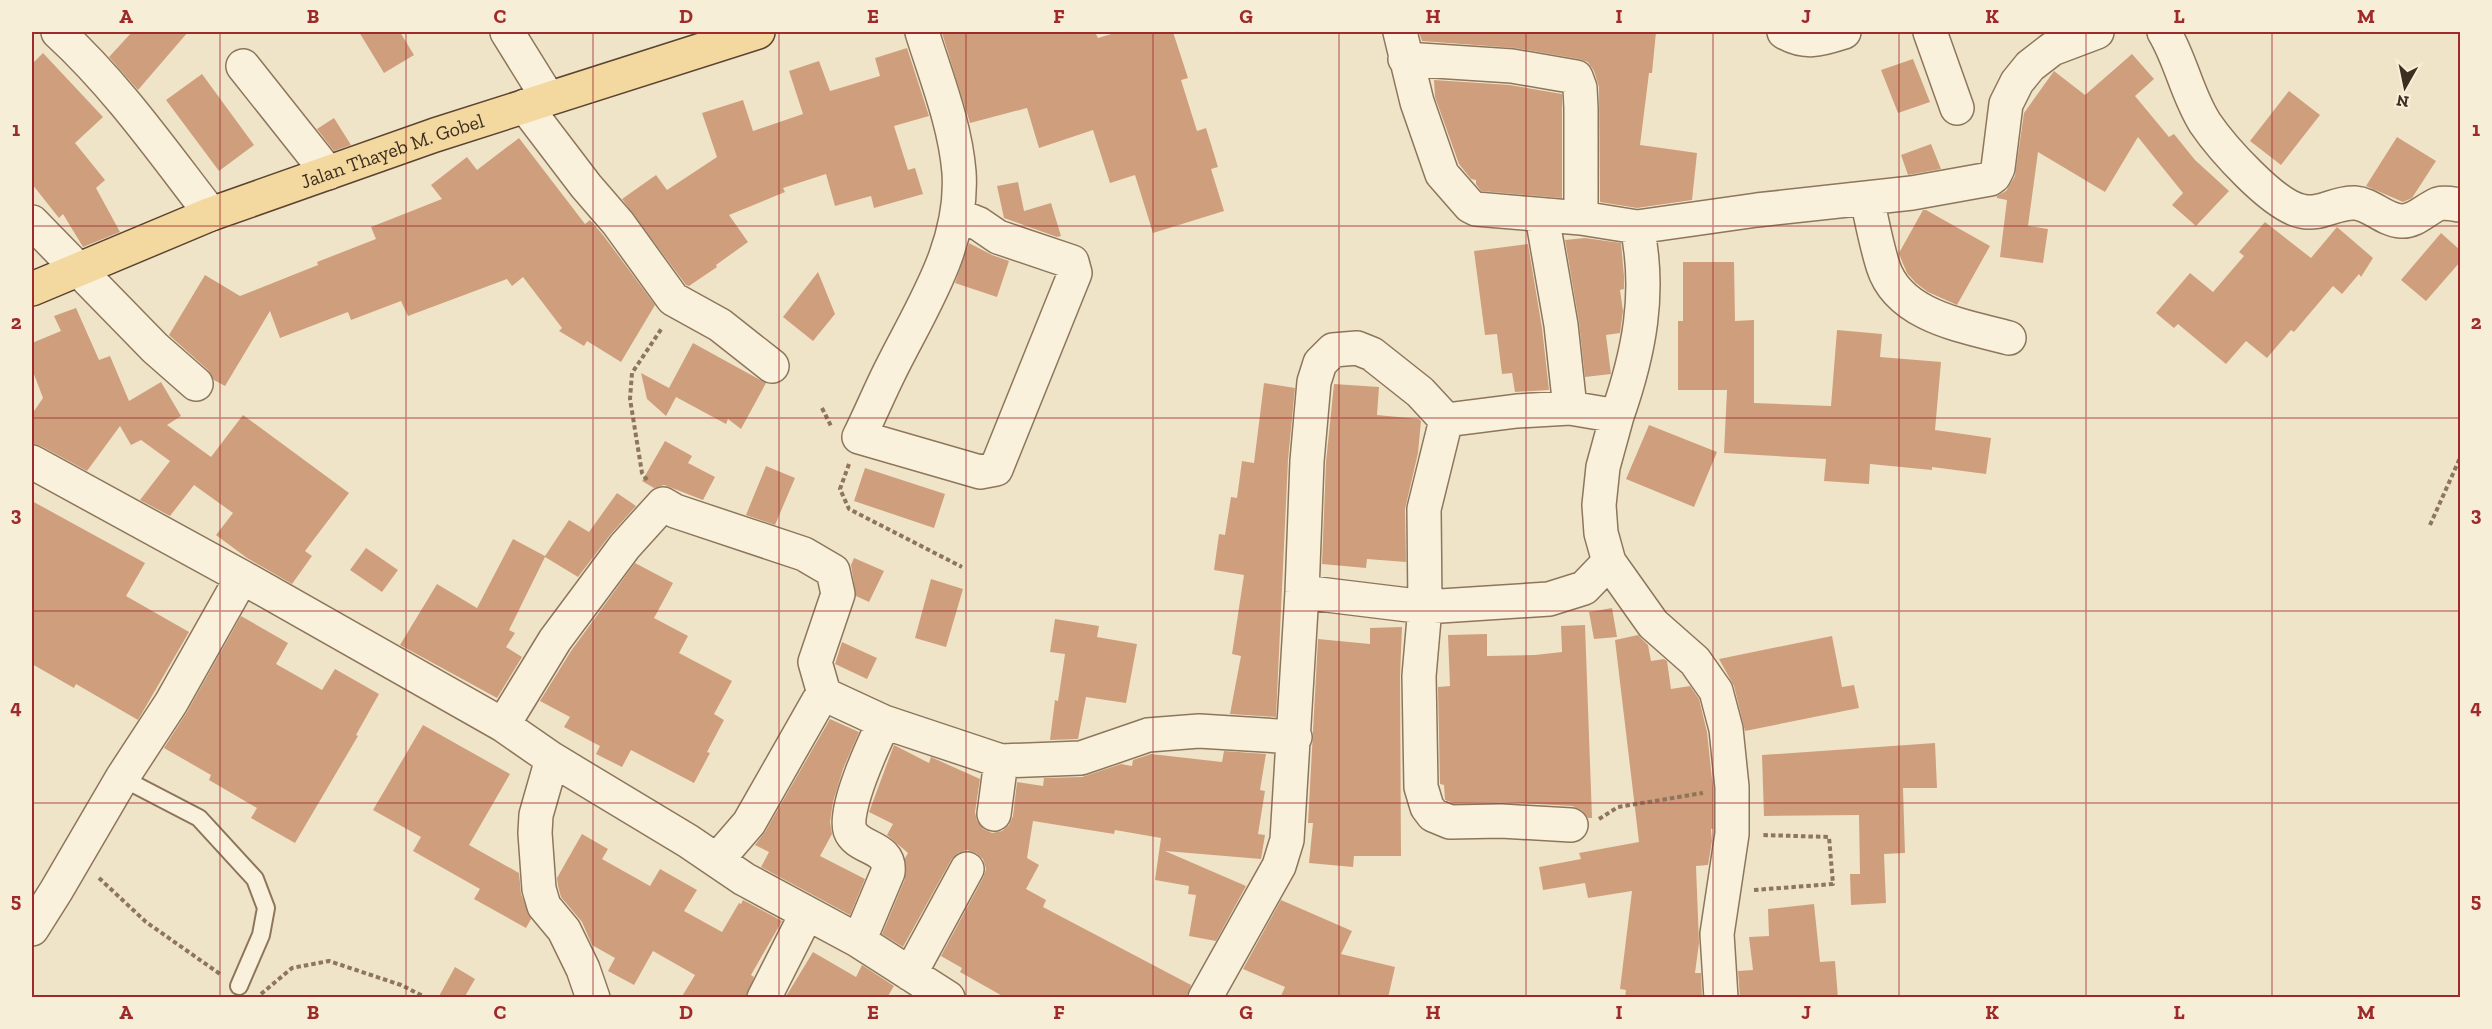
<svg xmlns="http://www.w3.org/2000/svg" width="2492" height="1029" font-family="'Zilla Slab',serif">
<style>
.building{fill:#cf9f7d}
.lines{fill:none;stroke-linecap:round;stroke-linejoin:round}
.service-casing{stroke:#8d765c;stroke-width:20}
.minor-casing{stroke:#8d765c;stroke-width:36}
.primary-casing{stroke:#5b4430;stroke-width:36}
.path{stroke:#8d765c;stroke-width:4;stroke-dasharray:4.5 3;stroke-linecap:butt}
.service{stroke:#faf1dc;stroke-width:16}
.minor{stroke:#faf1dc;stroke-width:33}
.primary{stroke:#f3d9a0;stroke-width:33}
.grid{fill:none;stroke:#9e2a2b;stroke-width:1.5;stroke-opacity:0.55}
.labels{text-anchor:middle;stroke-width:5;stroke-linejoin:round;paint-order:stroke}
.street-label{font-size:20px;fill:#3d2e20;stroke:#f7eed8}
.neatline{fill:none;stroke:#9e2a2b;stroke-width:2}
.grid-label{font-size:20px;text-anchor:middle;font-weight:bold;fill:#9e2a2b}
</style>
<rect width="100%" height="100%" fill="#f0e4c8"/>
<path class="building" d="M132,32H188L138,90L109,57Z
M359,32H400L414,55L384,73Z
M947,32H1095L1098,38L1118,32H1173L1188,78L1181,80L1197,131L1206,128L1218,167L1211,169L1224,211L1153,233L1135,175L1110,183L1093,130L1039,148L1027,108L970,123L942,33Z
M1419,32H1656L1652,73H1649L1640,145L1697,153L1692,200L1637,208L1600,202L1599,87L1594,71L1588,62L1579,59L1515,48L1422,41Z
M907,48L929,116L894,126L908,170L915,168L923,194L874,208L871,196L835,206L826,174L783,188L785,192L729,215L748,242L716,265L717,267L689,286L686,285L622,199L656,175L667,190L717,157L702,113L743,100L753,131L803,114L789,71L819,61L830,91L880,76L875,58Z
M43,53L103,117L75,143L105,180L96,188L120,232L83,247L63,214L59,218L32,184V64Z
M2132,54L2154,79L2135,96L2169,137L2174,134L2195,160L2229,191L2196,226L2172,205L2183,193L2138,137L2105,192L2038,152L2028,226L2048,229L2043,263L2000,257L2007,200L1997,198V196L2006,191L2015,176L2024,113L2054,71L2085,95Z
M1913,59L1930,102L1898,113L1881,70Z
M202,74L254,145L219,171L166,100Z
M1434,80L1510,85L1562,94V198L1481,191L1476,184V180L1471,179L1459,164L1435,97Z
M2289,91L2320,115L2281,165L2250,141Z
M334,118L351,145L334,151L317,129Z
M2397,137L2436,161L2412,198L2403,202L2366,186Z
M519,138L585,224L590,220L603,235L655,305L621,362L587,341L584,346L559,331L562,328L523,277L512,286L507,279L408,316L401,301L351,320L348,312L280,338L270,311L225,386L214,380L208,370L169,335L205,275L240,296L318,265L317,262L376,239L371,227L442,199L431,185L467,157L477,170Z
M1931,144L1941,169L1908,175L1901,155Z
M1018,182L1024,211L1051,203L1061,236L1057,237L1004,218L997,186Z
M1923,210H1926L1990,246L1957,305L1928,292L1916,283L1907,273L1901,259L1899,253Z
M2265,222L2311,258L2337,227L2373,258L2361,277L2359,274L2342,294L2333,286L2294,332L2291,330L2267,358L2246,341L2226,364L2178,324L2174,328L2156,313L2190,273L2213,292L2244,256L2239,252Z
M2441,233L2460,250V262L2426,301L2401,280Z
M1585,238L1621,243L1624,276V289L1620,290L1623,311L1620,333L1606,335L1611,374L1585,377L1579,322L1565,240Z
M969,243L992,255L1009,261L997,297L955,283Z
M1528,244L1542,328L1549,390L1515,392L1512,373L1502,374L1497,334L1485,335L1474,251Z
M1683,262H1734L1735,321L1754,320V403L1831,406L1837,330L1882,334L1880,357L1941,362L1935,430L1991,438L1986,474L1932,467V470L1870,464L1869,484L1824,481L1826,459L1724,453L1727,390H1678V321H1683Z
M818,272L835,314L813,341L783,317Z
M76,308L99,360L110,356L129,401L161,382L181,416L167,425L211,457L243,415L349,493L305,551L312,556L292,584L247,558L216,535L233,513L194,485L170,516L140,500L170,461L141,440L131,445L120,426L87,471L41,446L32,443V414L43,398L32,369V343L61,331L54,316Z
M693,343L766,383L741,429L728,419L726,424L676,397L666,416L647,399L641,373L669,388Z
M1264,383L1295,388L1288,460L1276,717L1230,714L1241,656L1232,654L1244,575L1214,570L1219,534L1225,535L1231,497L1237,498L1242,461L1254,463Z
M1334,384L1379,387L1377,415L1419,419L1421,421L1418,453L1405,509L1406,562L1367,559L1366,568L1322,564L1326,462Z
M1649,425L1717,452L1694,507L1626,479Z
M665,441L692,456L688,463L715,477L703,500L672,488L664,485L654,488L642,481Z
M766,466L795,478L775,525L746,515Z
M865,468L945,494L934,528L854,501Z
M617,493L636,506L610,535L578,577L545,557L509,630L515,633L506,647L522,657L497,698L400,645L437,584L477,608L513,539L545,556L569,520L589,532Z
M32,501L145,563L126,596L189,632L138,720L76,684L74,688L32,664Z
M366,548L398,570L382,592L350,570Z
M854,558L884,571L869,602L856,596L851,565Z
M635,563L673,583L654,618L688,636L679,653L732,681L714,714L724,720L707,752L710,753L694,783L631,750L622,767L596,754L600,746L564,727L570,717L540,701L571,651Z
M931,579L963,589L946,647L915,638Z
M1612,608L1617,637L1594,639L1589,612Z
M241,616L288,643L276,664L322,690L335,669L379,694L356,735L358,736L295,843L251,818L257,808L209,780L211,775L164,748L187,712Z
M1055,619L1099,626L1097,637L1137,644L1126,703L1086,697L1078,739L1050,740L1055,700L1058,701L1065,654L1050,652Z
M1585,625L1592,818H1588L1582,810L1572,806L1502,802L1454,803L1445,800L1444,785L1440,784L1438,687L1450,686L1448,635L1487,634V656L1535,655L1562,652L1561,626Z
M1402,627L1400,676L1401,856H1354L1353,867L1309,863L1313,823H1308L1318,639L1370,644V628Z
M1638,635L1648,645L1651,661L1664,659L1667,661L1671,689L1690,686L1699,699L1707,732L1713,788V829H1711L1712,841L1708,865L1696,866L1699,943L1695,973H1701L1702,998H1625L1626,990L1620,989L1632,891L1588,898L1585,883L1543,890L1539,867L1581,859L1579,853L1639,842L1615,640Z
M1832,636L1842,687L1854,685L1859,708L1745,731L1734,686L1719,659Z
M842,642L877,658L867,679L835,664Z
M830,719L859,732L843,769L833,802L830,822L832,834L820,856L865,879L850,915L761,867L769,852L755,845L765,832Z
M423,725L510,774L469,845L519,873L521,894L531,919L526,928L474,899L480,889L413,851L421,837L373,810Z
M1935,743L1937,788H1903L1905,853L1884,854L1886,903L1851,905L1850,874H1860L1859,815L1764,816L1762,755Z
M894,745L929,763L931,757L980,779L975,812L977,821L983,829L992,833L1002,831L1009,825L1013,816L1017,782L1043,786L1044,778L1082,777L1121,764L1132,766L1133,760L1151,754L1222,762L1224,751L1266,754L1260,790L1265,791L1258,834L1265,835L1261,859L1165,851L1246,886L1216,941L1189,936L1196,895L1188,894L1189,886L1155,880L1161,838L1115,830L1114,834L1033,821L1027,858L1039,865L1026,889L1046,900L1043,907L1191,985L1186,998H1006L960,972L962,968L941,956L983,878L986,869L983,859L976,853L967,850L958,853L951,860L903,947L882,934L905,879V858L908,853L887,835L893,824L869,812Z
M582,834L608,849L602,859L650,886L660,869L697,890L684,911L722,932L739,903L741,904L743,900L782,921L751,975L754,977L746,998H681L695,975L653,951L634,985L608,971L615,958L592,945L582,922L561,897L558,886L557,878Z
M1281,900L1352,931L1341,954L1395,967L1388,998H1280L1285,987L1243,969Z
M1814,904L1820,962L1835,961L1838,998H1740L1738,971L1753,970L1749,937L1769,936L1768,909Z
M813,952L856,977L862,965L894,986L888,996L891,998H785Z
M455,967L475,979L464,998H438Z"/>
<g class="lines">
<defs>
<path id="service" d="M122,778L199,818L255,879L266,908L261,935L239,986"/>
<path id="minor" d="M58,32C116,85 163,152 211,214
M507,32L548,98
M922,32C936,77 955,124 959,172C964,246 921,308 890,371C879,393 870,415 859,437L980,472L996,469L1075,273L1072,262L998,237L979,224L957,215
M1400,32L1417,102L1442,174L1470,206L1476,209L1581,218L1637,227L1757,210L1912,193L1990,179L1994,176L1998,168L2006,104L2017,82L2030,66L2052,49L2097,32
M1784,32C1806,45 1822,39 1844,32
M1930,32L1957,108
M2164,32C2181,60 2187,95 2205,123C2222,148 2273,205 2301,211C2321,216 2335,202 2355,203C2371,204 2384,220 2401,221C2415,222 2426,209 2438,204C2445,202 2453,204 2460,205
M1405,59L1512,66L1576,77L1580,88L1581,108V218
M243,66L328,173
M525,106L586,186L618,223L673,299L720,325L772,366
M1867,199C1872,221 1876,244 1883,266C1899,317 1965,326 2009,338
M1542,216L1561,325L1570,408
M32,222L155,348L196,384
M1617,416C1639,353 1651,293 1637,227
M1446,420L1517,411L1570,408L1617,416L1603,467L1599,505L1601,533L1609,562L1653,624L1695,661L1716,691L1726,729L1732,787V834L1717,934L1721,998
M32,462L242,577L503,725L552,759L688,841L744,879L859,941L948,998
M1302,592L1425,607L1549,599L1584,588L1609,562
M503,725L555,640L625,546L663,504L675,511L804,554L833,571L838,594L815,662L825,697
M552,759L536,815L535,833L539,889L544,906L564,930L583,969L593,998
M994,814L1001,761
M717,860L749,823L819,700L830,697L884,722
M32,929L56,891L122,778L171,703L242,577
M859,941L888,872C891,845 857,850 850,830C843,809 874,743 884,722L1001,761L1081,758L1148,735L1199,731L1295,737
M910,974L967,869
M764,998L807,913
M1205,998L1279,866L1287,840L1302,592L1307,461L1314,382L1320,363L1333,350L1357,348L1372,354L1420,392L1446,420L1424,509L1425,607L1419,676L1421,787L1427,807L1433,815L1450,822L1501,821L1571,825"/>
<g id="primary">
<path id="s1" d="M32,289L211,214L435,135L758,32"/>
</g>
</defs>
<use href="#service" class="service-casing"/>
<use href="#minor" class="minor-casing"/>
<use href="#primary" class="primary-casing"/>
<path class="path" d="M822,408L831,426
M849,464L840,489L849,509L962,567
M647,480L642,473L630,399L632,373L662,328
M2430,525L2460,458
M1599,819L1618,807L1703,793
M99,878L146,922L220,974
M1754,890L1833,884L1829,837L1763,835
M261,994L292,968L329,961L401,985L427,998"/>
<use href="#service" class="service"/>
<use href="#minor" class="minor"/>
<use href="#primary" class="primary"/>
</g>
<path class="grid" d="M220,32V998M406,32V998M593,32V998M779,32V998M966,32V998M1153,32V998M1339,32V998M1526,32V998M1713,32V998M1899,32V998M2086,32V998M2272,32V998M32,226H2460M32,418H2460M32,611H2460M32,803H2460"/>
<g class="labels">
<g class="street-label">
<text dy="7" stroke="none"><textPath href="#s1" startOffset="386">Jalan Thayeb M. Gobel</textPath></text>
</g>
</g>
<rect width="2492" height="1029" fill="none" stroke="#f7eed8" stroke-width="66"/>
<g transform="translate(2405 87) rotate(189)" stroke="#f7eed8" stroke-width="4.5" paint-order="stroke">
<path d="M0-4.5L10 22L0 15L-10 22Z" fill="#3d2e20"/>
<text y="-9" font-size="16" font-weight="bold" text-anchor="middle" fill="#3d2e20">N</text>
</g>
<rect x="33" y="33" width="2426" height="963" class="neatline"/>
<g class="grid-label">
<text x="126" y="23">A</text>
<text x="313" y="23">B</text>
<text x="500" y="23">C</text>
<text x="686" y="23">D</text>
<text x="873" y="23">E</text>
<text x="1059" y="23">F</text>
<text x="1246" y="23">G</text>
<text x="1433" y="23">H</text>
<text x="1619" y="23">I</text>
<text x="1806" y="23">J</text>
<text x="1992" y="23">K</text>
<text x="2179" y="23">L</text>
<text x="2366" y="23">M</text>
<text x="16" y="136">1</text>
<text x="2476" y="136">1</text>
<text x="16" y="329">2</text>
<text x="2476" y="329">2</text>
<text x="16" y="521">3</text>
<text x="2476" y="521">3</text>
<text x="16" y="714">4</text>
<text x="2476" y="714">4</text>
<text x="16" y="907">5</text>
<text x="2476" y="907">5</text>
<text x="126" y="1019">A</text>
<text x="313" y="1019">B</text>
<text x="500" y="1019">C</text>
<text x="686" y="1019">D</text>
<text x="873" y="1019">E</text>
<text x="1059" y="1019">F</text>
<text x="1246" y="1019">G</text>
<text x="1433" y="1019">H</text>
<text x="1619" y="1019">I</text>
<text x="1806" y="1019">J</text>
<text x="1992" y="1019">K</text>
<text x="2179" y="1019">L</text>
<text x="2366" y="1019">M</text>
</g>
</svg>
